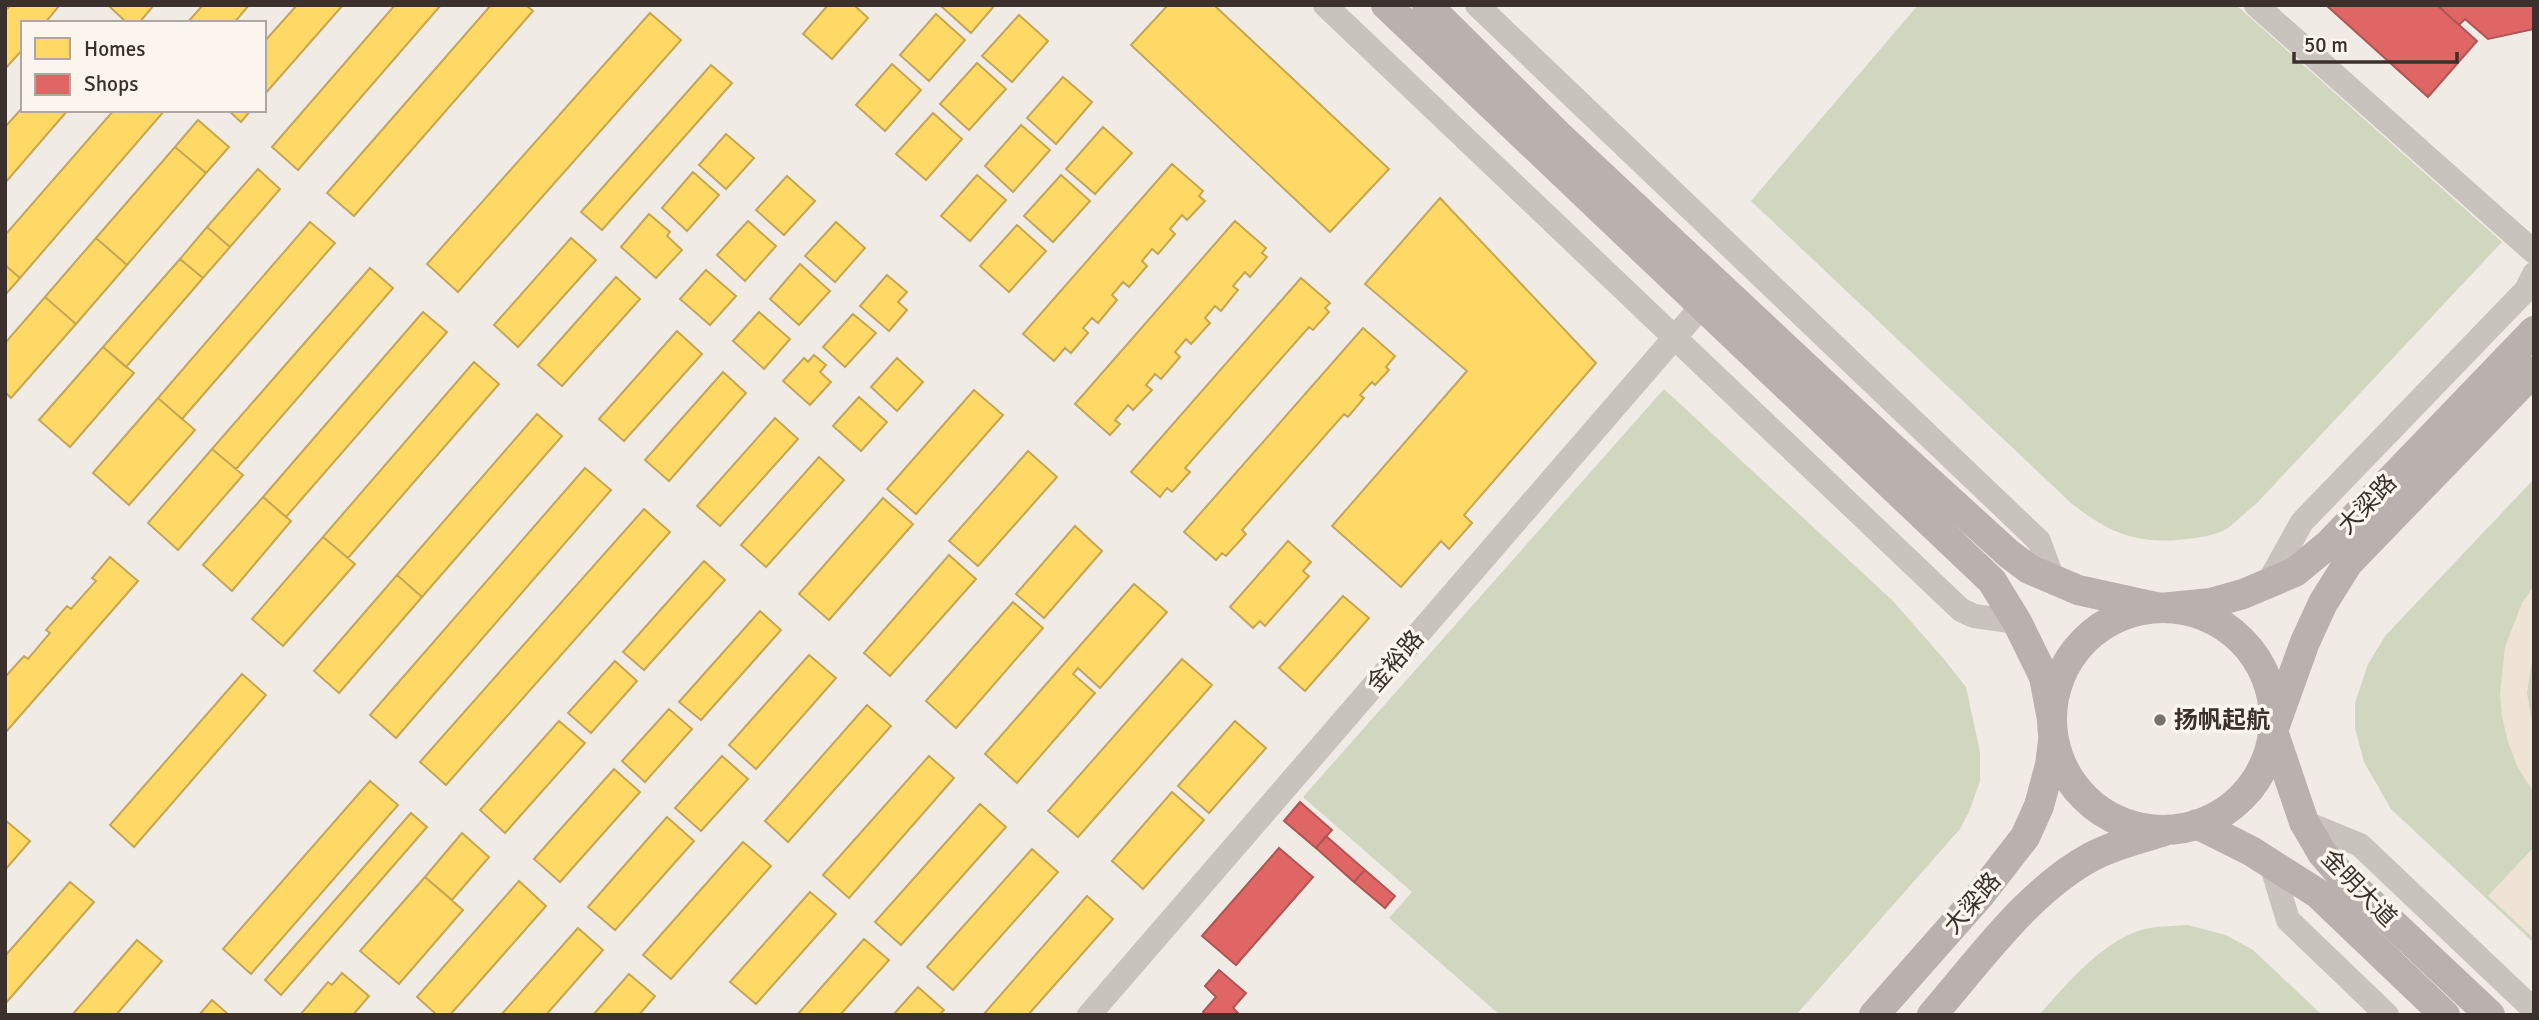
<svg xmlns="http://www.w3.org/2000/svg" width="2539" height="1020" font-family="Signika,'Noto Sans SC',sans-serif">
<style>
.green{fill:#d1d6bf}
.plaza{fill:#eee3d5}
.homes{fill:#ffd966;stroke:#c4a654;stroke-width:2}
.shops{fill:#e06666;stroke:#ae5654;stroke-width:2}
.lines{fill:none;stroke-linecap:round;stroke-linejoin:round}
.minor{stroke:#c9c3be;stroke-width:24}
.major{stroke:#b8b1ad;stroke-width:30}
.poi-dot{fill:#7a716c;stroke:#fbf5ee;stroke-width:2.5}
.labels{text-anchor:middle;stroke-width:7;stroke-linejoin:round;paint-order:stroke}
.street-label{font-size:24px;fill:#3b302b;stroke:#fbf5ee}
.poi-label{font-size:24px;font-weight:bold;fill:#3b302b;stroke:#fbf5ee;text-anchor:start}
</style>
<rect width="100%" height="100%" fill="#f0ebe5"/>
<path class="green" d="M1918,5H2236L2502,242L2257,503C2247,511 2238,520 2228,528C2217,535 2199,538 2186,539C2137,545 2109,533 2071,503L1751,201Z
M1664,389L1893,601L1943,658L1966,687L1980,752V781L1969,812L1960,829L1796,1015H1500L1389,918L1412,892L1303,797Z
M2534,479V943L2391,809L2364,762L2355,728V703L2368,664L2386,635Z
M2188,925L2226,935L2253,950L2322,1015H2039C2067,984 2107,935 2150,928C2162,926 2176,926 2188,925Z"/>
<path class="plaza" d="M2534,586V649L2527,693L2534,732V793L2517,766L2508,742L2502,717L2500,694L2505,647L2522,603Z
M2534,847V935L2532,937L2488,896Z"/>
<path class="homes" d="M11,5L59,6L45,23H23V49L5,69V11Z
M108,5H154L139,23H127Z
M203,5H249L234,23H187Z
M297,5H343L264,95V42Z
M395,5H441L298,170L272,147Z
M491,5H526L533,11L354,216L327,193Z
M828,5H854L868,18L832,59L803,34Z
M944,5H995L971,33L942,7Z
M1168,5H1214L1389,169L1330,232L1131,45Z
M650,13L681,40L458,292L427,264Z
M936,14L965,40L929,81L900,55Z
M1019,15L1048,41L1012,82L982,56Z
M977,63L1006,89L969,130L940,104Z
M892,64L921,90L885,131L856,105Z
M711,65L732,83L602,230L581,212Z
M1063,77L1092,102L1056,144L1027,118Z
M23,107V110H68L5,183V127Z
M114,110H165L20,278L5,265V235Z
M228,110H251L241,122Z
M933,113L962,139L926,180L896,154Z
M198,120L229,147L206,173L175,147Z
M1021,125L1050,150L1013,192L985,166Z
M1103,127L1132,153L1095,194L1066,169Z
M726,134L754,158L726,189L699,165Z
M175,147L206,173L127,265L96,238Z
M1172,164L1203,191L1199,196L1205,201L1187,220L1182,215L1170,229L1175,234L1158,254L1152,249L1142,261L1147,266L1129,287L1123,282L1112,295L1117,300L1098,323L1092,318L1083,328L1088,333L1071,353L1065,348L1054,361L1023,334Z
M258,169L280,189L230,247L207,227Z
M693,172L719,195L687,231L662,208Z
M977,175L1006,200L970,241L941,216Z
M1061,175L1090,201L1053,242L1024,216Z
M787,176L815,201L784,235L756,210Z
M1440,198L1596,363L1464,515L1472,523L1449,549L1441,541L1401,587L1332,526L1467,371L1365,284Z
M649,214L670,232L667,236L682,250L656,278L621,247Z
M748,221L776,246L745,281L717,255Z
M1235,221L1266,248L1262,253L1267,257L1250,277L1245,272L1233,286L1238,290L1221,311L1215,306L1205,318L1210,323L1191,344L1186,339L1175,352L1180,357L1161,379L1155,374L1146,385L1152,390L1133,410L1128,405L1115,420L1120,424L1110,435L1075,404Z
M310,222L335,243L182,419L158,398Z
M836,222L865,248L835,282L805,256Z
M1017,225L1046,251L1009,292L980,266Z
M207,227L230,247L203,278L180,259Z
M96,238L127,265L76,324L45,297Z
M571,238L596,260L518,347L494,325Z
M180,259L203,278L126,367L103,347Z
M800,264L830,291L799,325L770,299Z
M5,265L20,278L5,295Z
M370,268L393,288L236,469L212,449Z
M706,270L736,296L710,325L680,299Z
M887,275L907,292L898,302L907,310L889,331L860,306Z
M616,277L640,299L562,386L538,365Z
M1301,278L1330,303L1325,308L1329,312L1313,330L1309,327L1185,468L1190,472L1172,492L1167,488L1160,497L1131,472Z
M45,297L76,324L11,398L5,392V343Z
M423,312L447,332L286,517L263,497Z
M759,312L790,339L764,369L733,341Z
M853,314L876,333L845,367L823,347Z
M1363,328L1395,356L1386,367L1389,370L1375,385L1372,382L1360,395L1364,398L1348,417L1344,414L1242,530L1246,534L1226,556L1222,553L1216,560L1184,532Z
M677,331L702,354L624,441L599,419Z
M103,347L134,373L70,447L39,420Z
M814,355L826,365L820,372L831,382L810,405L783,381L804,358L808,362Z
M897,358L923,382L897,411L871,387Z
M474,362L499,384L348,558L323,537Z
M723,372L746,393L669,481L645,460Z
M974,390L1003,415L916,514L887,489Z
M859,397L887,422L861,451L833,426Z
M158,398L195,430L129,505L93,473Z
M537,414L562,436L422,597L397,575Z
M775,418L798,439L720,526L697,506Z
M212,449L243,475L178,550L148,523Z
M1028,451L1057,477L978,566L949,541Z
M819,457L844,480L766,567L741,545Z
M585,468L611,490L396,738L370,715Z
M263,497L291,521L232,591L203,565Z
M883,498L913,524L829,620L799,594Z
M644,509L670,532L446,785L420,762Z
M1075,526L1102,551L1044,618L1016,594Z
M323,537L355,564L283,646L252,619Z
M1288,541L1311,562L1303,571L1309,576L1265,626L1260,621L1253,628L1230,607Z
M949,555L976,579L890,676L864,653Z
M110,557L138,581L5,733V677L24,656L28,659L50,633L46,630L67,606L71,609L96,581L92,578Z
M704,561L725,580L644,670L623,652Z
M397,575L422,597L339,693L314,671Z
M1134,584L1167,612L1100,688L1078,668L1073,674L1095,693L1017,783L985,754Z
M1343,596L1369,618L1305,691L1279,668Z
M1013,602L1043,628L956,728L926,701Z
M760,611L781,630L701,720L679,702Z
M809,655L836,678L756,769L729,745Z
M1182,659L1212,685L1078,837L1048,811Z
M615,661L637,681L591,733L568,713Z
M242,674L266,695L134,847L110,825Z
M867,705L891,726L788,842L765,821Z
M669,709L692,729L645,782L622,761Z
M559,721L585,743L505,833L480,810Z
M1235,721L1266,748L1209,813L1178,786Z
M722,756L748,779L701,831L675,808Z
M929,756L954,778L849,898L823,875Z
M614,769L640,792L560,882L534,859Z
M370,781L398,805L251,974L223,949Z
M1172,792L1204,820L1143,889L1112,861Z
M980,804L1006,827L901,945L875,922Z
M411,813L427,827L281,995L265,980Z
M667,817L694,841L615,930L588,907Z
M5,820L30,841L5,870Z
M462,833L489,857L452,900L425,877Z
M743,842L771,866L671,979L643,955Z
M1032,849L1058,872L953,990L927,967Z
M425,877L463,910L399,984L360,951Z
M519,881L546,906L450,1015H437L417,997Z
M70,882L94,902L5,1004V956Z
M810,892L836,914L756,1004L730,982Z
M1087,896L1113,919L1028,1015H983Z
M578,928L603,950L546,1015H501Z
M864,939L889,960L840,1015H797Z
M137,940L162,961L116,1015H72Z
M342,973L369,996L353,1015H300L328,982L332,985Z
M629,974L655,996L639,1015H593Z
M918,987L944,1010L939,1015H893Z
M212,1000L229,1015H199Z"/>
<path class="shops" d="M2326,5H2437L2477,41L2428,97Z
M2437,5H2534V29L2488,39L2465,19L2459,25Z
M1300,802L1332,830L1316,848L1284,821Z
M1326,836L1365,870L1354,882L1316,848Z
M1279,848L1313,877L1236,965L1202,936Z
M1365,870L1395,896L1385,908L1354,882Z
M1219,970L1246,993L1233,1008L1240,1015H1206L1203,1012L1216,997L1205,986Z"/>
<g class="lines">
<path class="minor" d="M1325,5L1961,610L1974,616L2017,622
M1477,5L2039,541L2054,582
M2256,5L2534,252
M2268,583L2302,522L2526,290L2534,274
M2304,822L2360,845L2534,1010
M2271,864L2288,920L2387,1015
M1089,1015L1701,307"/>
<path class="major" d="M1386,5L1992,581L2017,622L2044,677L2052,719
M1427,5L1557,134L1888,444L2009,554L2029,569L2078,590L2160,608L2211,603L2243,594L2295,572L2329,544L2534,331
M2052 719a111 111 0 1 1 222 0a111 111 0 1 1-222 0Z
M2197,824L2251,851L2317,893L2445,1015
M1874,1015L1980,895L2025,837L2039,806L2050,765L2053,741
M1932,1015C1979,961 2028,891 2091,857C2113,845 2139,839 2162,832
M2490,1015L2341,875L2322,853L2304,822L2273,731L2305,642L2323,603L2348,563L2534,371"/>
</g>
<circle class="poi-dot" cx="2160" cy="720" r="7"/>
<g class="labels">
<g class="street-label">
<text transform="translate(2367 504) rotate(-46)" y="8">大梁路</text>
<text transform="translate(1395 661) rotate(-49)" y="8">金裕路</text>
<text transform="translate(2359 888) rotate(46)" y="8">金明大道</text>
<text transform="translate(1972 903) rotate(-49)" y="8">大梁路</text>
</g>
<g class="poi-label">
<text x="2174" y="728">扬帆起航</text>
</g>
</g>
<rect width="2539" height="1020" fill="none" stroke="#3b302b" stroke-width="14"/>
<rect x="21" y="21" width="245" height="91" fill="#fbf5ee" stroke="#aea6a0" stroke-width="2"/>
<rect x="35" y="38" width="35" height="21" fill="#ffd966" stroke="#aea6a0" stroke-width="2"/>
<text x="84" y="56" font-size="21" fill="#3b302b">Homes</text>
<rect x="35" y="74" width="35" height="21" fill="#e06666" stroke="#aea6a0" stroke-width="2"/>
<text x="84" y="91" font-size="21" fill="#3b302b">Shops</text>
<path d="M2294 52v10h163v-10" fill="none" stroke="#3b302b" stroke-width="3.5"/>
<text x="2304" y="52" font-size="21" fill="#3b302b" stroke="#fbf5ee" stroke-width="5" paint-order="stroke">50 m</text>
</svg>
